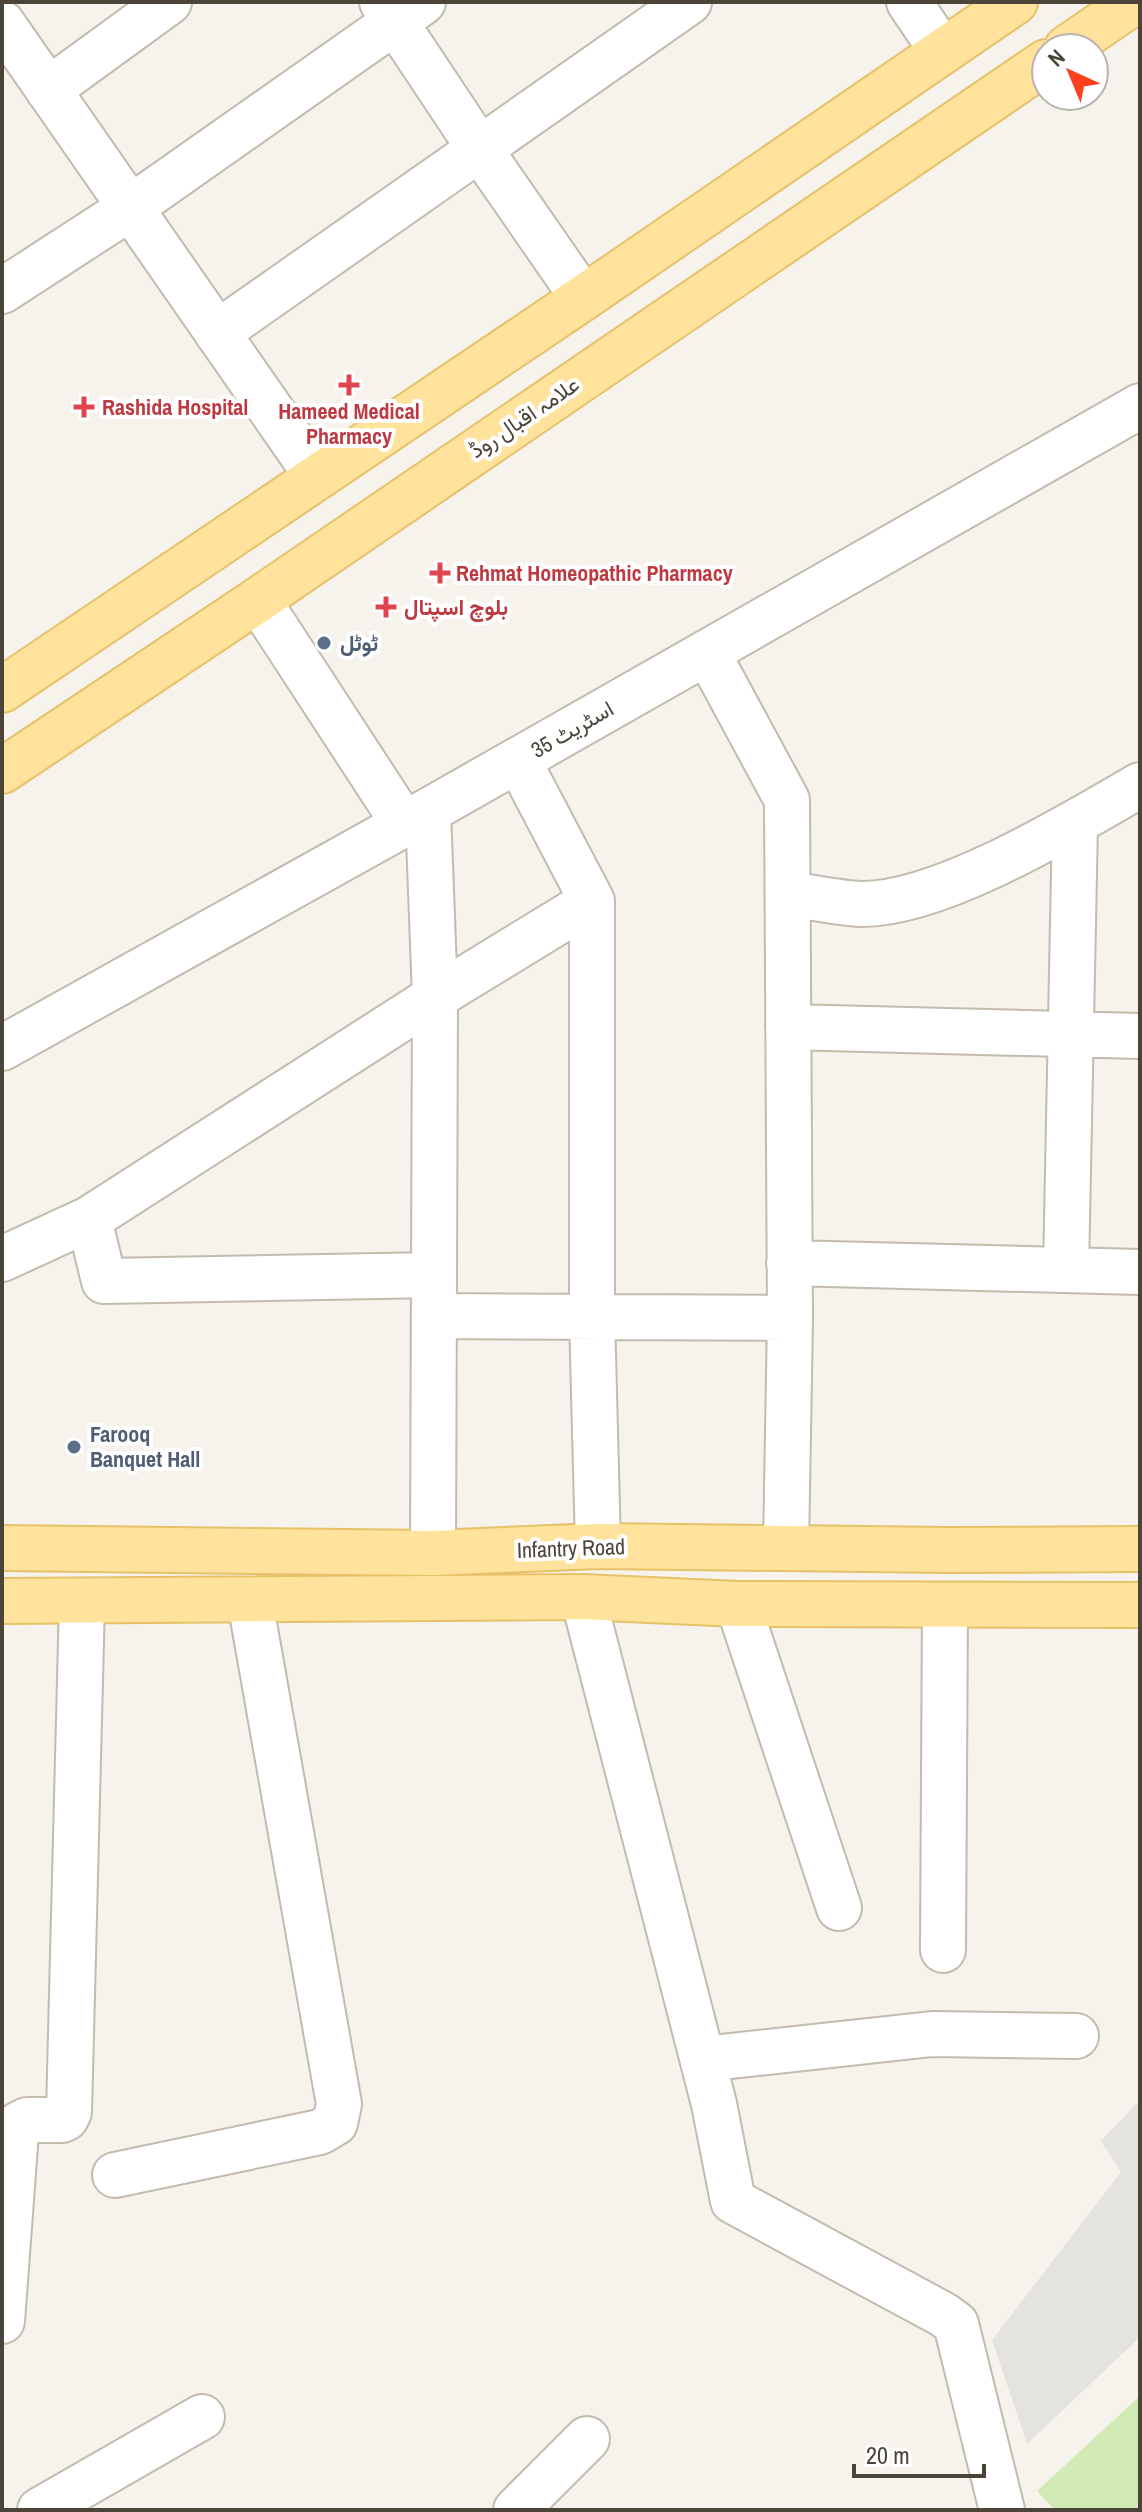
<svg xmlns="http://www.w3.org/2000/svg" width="1142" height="2512" font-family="'Archivo Narrow',Vazirmatn,sans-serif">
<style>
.green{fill:#d2eab5}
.parking{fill:#e5e3e0}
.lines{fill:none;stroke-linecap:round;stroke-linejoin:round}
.minor-casing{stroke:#c2bbae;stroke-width:48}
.major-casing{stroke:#e6c16a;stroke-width:48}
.minor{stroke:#fff;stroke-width:44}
.major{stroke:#ffe39c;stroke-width:44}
.health-dot{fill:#e0444e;stroke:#fff;stroke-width:3}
.service-dot{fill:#5c6f8a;stroke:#fff;stroke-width:3}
.labels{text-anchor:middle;stroke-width:8;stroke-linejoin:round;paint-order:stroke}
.health-label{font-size:22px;font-weight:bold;fill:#be3a42;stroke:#fff;text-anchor:start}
.street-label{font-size:22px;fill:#4b4439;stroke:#fff}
.service-label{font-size:22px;font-weight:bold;fill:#4e5e75;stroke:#fff;text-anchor:start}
</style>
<rect width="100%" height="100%" fill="#f6f3ec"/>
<path class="green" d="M1140,2396V2510H1055L1037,2491Z"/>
<path class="parking" d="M1140,2100V2337L1027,2444L992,2340L1121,2172L1101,2141Z"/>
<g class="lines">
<defs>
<path id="minor" d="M382,2L479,148L583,298
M909,2L942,51
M2,23L317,476
M48,90L169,2
M2,291L130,208L423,2
M217,333L689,2
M258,600L404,824
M707,652L787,800L790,1318
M518,760L592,901V1316L598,1546
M428,811L435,997L433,1553
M788,894C812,897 837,903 861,904C940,905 1071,825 1140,785
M788,1027L1140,1036
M2,1048L428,811L1140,406
M89,1219L104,1281L434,1275
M2,1259L89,1219L435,997L592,901
M789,1263L1140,1272
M1066,1270L1075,823
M434,1316L790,1318L786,1548
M583,1597L714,2104L733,2201L944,2315L956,2324L1002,2510
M738,1604L839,1908
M943,1950L945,1606
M703,2059L932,2034L1076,2036
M115,2175L320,2132L335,2123L339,2104L250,1601
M2,2321L16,2132L19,2124L27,2120H62L66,2118L69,2112L82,1602
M40,2510L202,2417
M516,2510L587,2439"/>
<path id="major" d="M1067,48L1134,2
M2,690L583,298L1015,2
M2,771L258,600L1046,62
M2,1548L433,1553L598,1546L949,1550L1140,1549
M2,1601L583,1597L738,1604L1140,1605"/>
</defs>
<use href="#minor" class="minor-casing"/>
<use href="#major" class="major-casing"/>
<use href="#minor" class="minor"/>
<use href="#major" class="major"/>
</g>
<g class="health-dot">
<path d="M345 373h8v8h8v8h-8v8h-8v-8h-8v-8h8z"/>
<path d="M80 395h8v8h8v8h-8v8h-8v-8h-8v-8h8z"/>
<path d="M436 561h8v8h8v8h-8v8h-8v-8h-8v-8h8z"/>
<path d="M382 595h8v8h8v8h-8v8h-8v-8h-8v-8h8z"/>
</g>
<g class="service-dot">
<circle cx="324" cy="643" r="8"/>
<circle cx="74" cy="1447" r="8"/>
</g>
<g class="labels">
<g class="health-label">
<text x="102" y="415">Rashida Hospital</text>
<text x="349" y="419" text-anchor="middle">Hameed Medical<tspan x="349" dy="25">Pharmacy</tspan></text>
<text x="456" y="581">Rehmat Homeopathic Pharmacy</text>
<text x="404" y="615">بلوچ اسپتال</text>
</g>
<g class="street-label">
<text transform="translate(524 417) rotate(-34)" y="8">علامہ اقبال روڈ</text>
<text transform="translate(572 729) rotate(-30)" y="8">اسٹریٹ 35</text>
<text transform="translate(571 1548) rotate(-2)" y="8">Infantry Road</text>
</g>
<g class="service-label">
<text x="340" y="651">ٹوٹل</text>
<text x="90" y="1442">Farooq<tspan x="90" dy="25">Banquet Hall</tspan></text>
</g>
</g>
<rect width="1142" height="2512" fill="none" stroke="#4b4439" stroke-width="8"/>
<g transform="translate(1070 72) rotate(316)"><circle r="38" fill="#ffffff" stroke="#b7b4b0" stroke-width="2"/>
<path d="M0-6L14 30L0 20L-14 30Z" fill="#fc3f1d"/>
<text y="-12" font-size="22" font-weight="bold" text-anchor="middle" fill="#4b4439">N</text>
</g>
<path d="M854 2464v12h130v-12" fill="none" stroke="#4b4439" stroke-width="4"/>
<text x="866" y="2464" font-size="24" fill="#4b4439" stroke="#ffffff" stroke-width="6" paint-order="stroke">20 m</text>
</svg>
